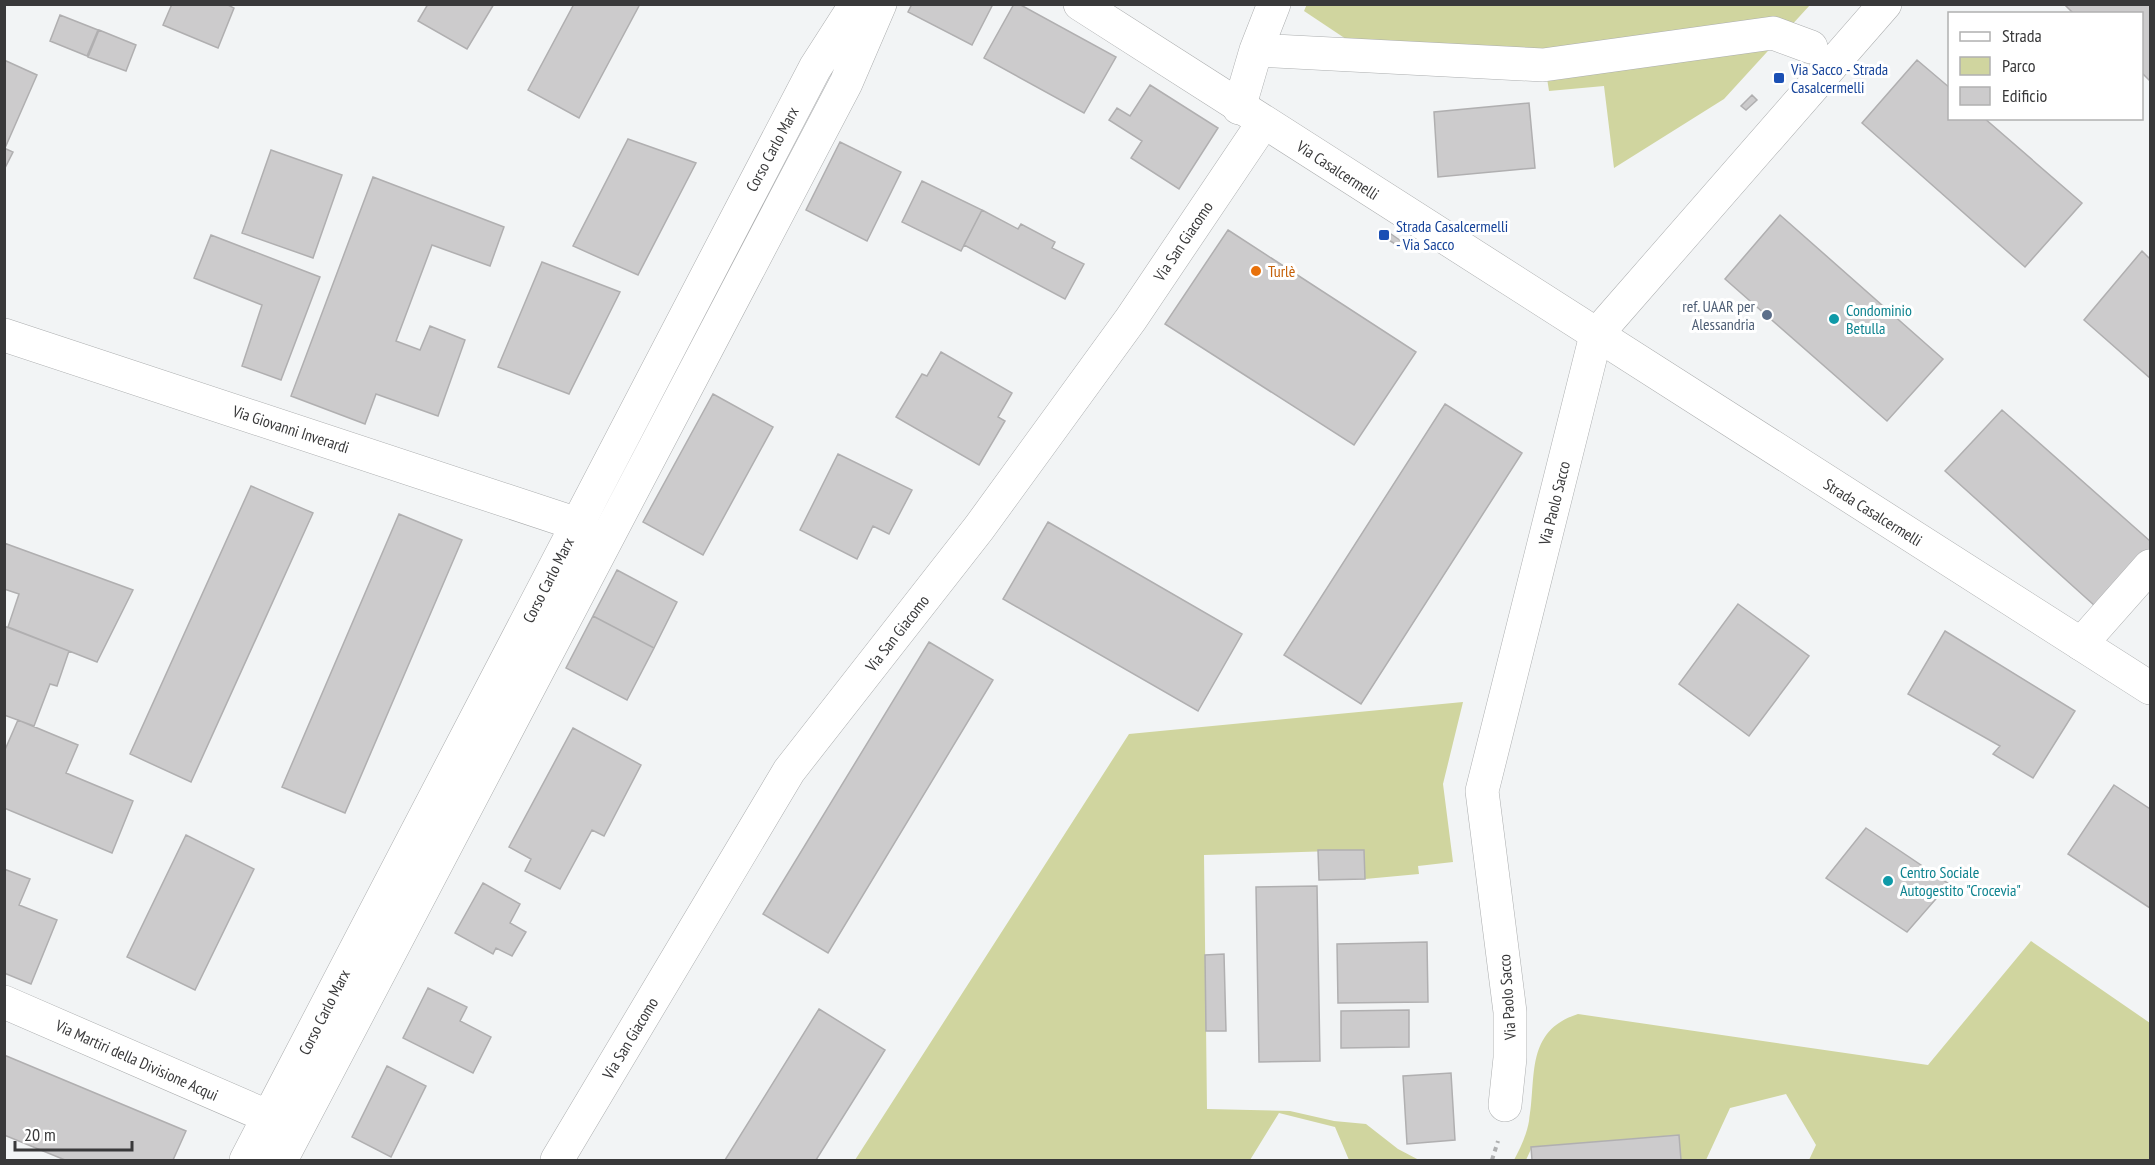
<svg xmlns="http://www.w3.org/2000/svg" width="2155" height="1165" font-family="'PT Sans Narrow',sans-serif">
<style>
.green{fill:#d0d59f}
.building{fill:#cccbcc;stroke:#b0afb0;stroke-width:1.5}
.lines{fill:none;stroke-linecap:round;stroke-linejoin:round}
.minor-casing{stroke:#acaeaf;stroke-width:34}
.major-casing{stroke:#acaeaf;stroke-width:34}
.path{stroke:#afb0b1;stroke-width:4;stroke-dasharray:4.5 4.5;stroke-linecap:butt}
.minor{stroke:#fff;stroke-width:33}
.major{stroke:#fff;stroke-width:33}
.transit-dot{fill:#1a4fb4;stroke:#fff;stroke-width:2}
.food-dot{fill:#e8710a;stroke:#fff;stroke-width:2}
.service-dot{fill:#5c6f8a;stroke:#fff;stroke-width:2}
.culture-dot{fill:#0f9aa8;stroke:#fff;stroke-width:2}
.labels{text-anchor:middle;stroke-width:6;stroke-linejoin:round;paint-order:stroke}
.transit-label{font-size:16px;fill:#164399;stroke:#fff;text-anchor:start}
.street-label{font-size:16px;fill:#39393a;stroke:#fff}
.food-label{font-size:16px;fill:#c56008;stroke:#fff;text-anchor:start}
.service-label{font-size:16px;fill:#4e5e75;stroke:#fff;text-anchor:end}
.culture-label{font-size:16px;fill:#0d838f;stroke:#fff;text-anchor:start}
</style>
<rect width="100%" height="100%" fill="#f2f4f5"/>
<path class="green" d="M1307,4L1810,5L1724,99L1614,168L1604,86L1549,91L1544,59L1361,49L1304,11Z
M1463,702L1443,784L1453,862L1418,866L1419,874L1365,879L1364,850L1204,855L1207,1109L1290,1111L1334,1121L1366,1124L1398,1149L1419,1160H1349L1335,1127L1279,1113L1250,1160H855L1129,734Z
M2031,941L2150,1023V1160H1809L1816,1145L1786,1094L1730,1108L1706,1160H1681L1678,1135L1532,1147L1526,1160H1514C1520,1149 1527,1134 1529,1121C1537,1079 1524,1031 1578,1014L1928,1065Z"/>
<path class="building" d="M172,4H226L234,8L218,48L163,25Z
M428,4H494L467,49L418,21Z
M574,4H640L579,118L528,90Z
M912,4H993L972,45L908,12Z
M1014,4H1019L1116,57L1084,113L984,58Z
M2064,4H2150V81L2142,73V14H2074Z
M60,15L98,30L87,56L50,41Z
M99,30L136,45L126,71L88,57Z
M4,60L37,75L5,148H4Z
M1917,60L1950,88V118H1984L2082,203L2025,267L1862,123Z
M1150,85L1218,128L1179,189L1131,158L1142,141L1109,120L1117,108L1130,116Z
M1752,95L1757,100L1746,110L1741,106Z
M1529,103L1535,168L1438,177L1434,112Z
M628,139L696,163L638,275L573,246Z
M840,142L901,172L867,241L806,210Z
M4,148L13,152L4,170Z
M271,150L342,175L313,258L242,233Z
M373,177L504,227L490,266L432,245L396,341L420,350L430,326L465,340L438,416L376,394L365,424L291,396Z
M922,181L982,210L961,251L902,222Z
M982,210L1018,229L1021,224L1055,242L1052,248L1084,264L1065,299L964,245Z
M1780,215L1943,359L1887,421L1725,279Z
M1228,230L1416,352L1354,445L1165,324Z
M1391,234L1404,243L1400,247L1387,239Z
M211,235L320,277L281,380L242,366L262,305L194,278Z
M2142,251L2150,259V378L2084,320Z
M542,262L620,292L569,394L498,367Z
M941,352L1012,393L998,417L1005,421L979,465L896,417L922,374L927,376Z
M713,394L773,427L703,555L643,522Z
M1445,404L1522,453L1361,704L1284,655Z
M2002,410L2150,541V563L2105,615L1945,471Z
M838,454L912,490L889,534L873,526L857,559L800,530Z
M251,486L313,513L191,782L130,754Z
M399,514L462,540L345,813L282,787Z
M1048,522L1242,634L1198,711L1003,599Z
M4,543L133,590L97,662L8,627L19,594L4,589Z
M617,570L677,602L654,648L593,616Z
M1738,604L1809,656L1749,736L1679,684Z
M593,616L654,648L627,700L566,668Z
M4,626L69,651L57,686L50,684L34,726L4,715Z
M1945,631L2075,711L2033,778L1993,754L2000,746L1908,694Z
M929,642L993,680L828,953L763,914Z
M18,720L78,745L66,773L133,801L112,853L4,808V752Z
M573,728L641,765L604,836L592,830L560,889L525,871L531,859L509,847Z
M2114,785L2150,809V908L2068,854Z
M1866,828L1949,884L1907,932L1826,878Z
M186,835L254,869L195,990L127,957Z
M1318,850H1364L1365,879L1319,880Z
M4,869L30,879L19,905L57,920L31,984L4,973Z
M483,883L520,904L510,923L526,932L512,956L496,948L493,954L455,933Z
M1317,886L1320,1061L1259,1062L1256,887Z
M1427,942L1428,1002L1338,1003L1337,944Z
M1224,954L1226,1031H1206L1205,955Z
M428,988L467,1007L460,1021L491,1037L473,1073L403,1038Z
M819,1009L885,1050L816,1160H725Z
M1409,1010V1047L1341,1048V1011Z
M4,1055L186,1131L173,1160H65L4,1135Z
M387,1066L426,1086L391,1157L352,1137Z
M1451,1073L1455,1140L1407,1144L1403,1076Z
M1679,1135L1681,1160H1532L1531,1147Z"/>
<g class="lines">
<defs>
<path id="minor" d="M1256,50L1543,65L1773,33L1811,47
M1239,108L1256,50L1274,4
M4,335L577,524
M2081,644L2150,566
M4,1002L269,1117
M1505,1105L1510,1058V1012L1482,791L1596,335L1885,4
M246,1160L815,68L856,4
M281,1160L846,83L880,4
M557,1160L789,771L979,528L1131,319L1263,123"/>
<path id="major" d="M1080,4L2150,688"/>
</defs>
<use href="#minor" class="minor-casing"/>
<use href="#major" class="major-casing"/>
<path class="path" d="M1492,1160L1498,1141"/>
<use href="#minor" class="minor"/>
<use href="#major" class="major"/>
</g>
<g class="transit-dot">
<rect x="1773" y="72" width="12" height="12" rx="3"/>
<rect x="1378" y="229" width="12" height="12" rx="3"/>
</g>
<circle class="food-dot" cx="1256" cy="271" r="6"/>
<circle class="service-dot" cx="1767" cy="315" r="6"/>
<g class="culture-dot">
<circle cx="1834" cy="319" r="6"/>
<circle cx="1888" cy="881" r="6"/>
</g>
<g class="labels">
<g class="transit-label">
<text x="1791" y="75">Via Sacco - Strada<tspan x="1791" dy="18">Casalcermelli</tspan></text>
<text x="1396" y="232">Strada Casalcermelli<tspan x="1396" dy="18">- Via Sacco</tspan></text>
</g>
<g class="street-label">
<text transform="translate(772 149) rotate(-62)" y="6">Corso Carlo Marx</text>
<text transform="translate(1338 170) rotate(33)" y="6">Via Casalcermelli</text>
<text transform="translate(1183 241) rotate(-56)" y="6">Via San Giacomo</text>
<text transform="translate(291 429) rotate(18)" y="6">Via Giovanni Inverardi</text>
<text transform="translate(1554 503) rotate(-76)" y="6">Via Paolo Sacco</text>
<text transform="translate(1873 512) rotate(32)" y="6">Strada Casalcermelli</text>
<text transform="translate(548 580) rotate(-63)" y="6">Corso Carlo Marx</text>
<text transform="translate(897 633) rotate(-52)" y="6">Via San Giacomo</text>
<text transform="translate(1507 997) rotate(-94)" y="6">Via Paolo Sacco</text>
<text transform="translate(324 1012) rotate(-63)" y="6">Corso Carlo Marx</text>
<text transform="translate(630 1038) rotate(-59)" y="6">Via San Giacomo</text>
<text transform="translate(137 1060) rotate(24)" y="6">Via Martiri della Divisione Acqui</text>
</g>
<g class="food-label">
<text x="1268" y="277">Turlè</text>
</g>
<g class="service-label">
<text x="1755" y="312">ref. UAAR per<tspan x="1755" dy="18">Alessandria</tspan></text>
</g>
<g class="culture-label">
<text x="1846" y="316">Condominio<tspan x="1846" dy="18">Betulla</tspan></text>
<text x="1900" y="878">Centro Sociale<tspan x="1900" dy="18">Autogestito "Crocevia"</tspan></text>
</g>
</g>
<rect width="2155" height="1165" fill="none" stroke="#39393a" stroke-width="12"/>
<rect x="1948" y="12" width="195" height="108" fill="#ffffff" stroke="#b0b0b0" stroke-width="1.5"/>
<rect x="1960" y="32" width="30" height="9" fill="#ffffff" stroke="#b0b0b0" stroke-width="1.5"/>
<text x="2002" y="42" font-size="18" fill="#39393a">Strada</text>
<rect x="1960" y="57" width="30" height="18" fill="#d0d59f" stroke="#b0b0b0" stroke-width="1.5"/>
<text x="2002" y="72" font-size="18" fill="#39393a">Parco</text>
<rect x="1960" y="87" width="30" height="18" fill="#cccbcc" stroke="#b0b0b0" stroke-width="1.5"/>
<text x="2002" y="102" font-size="18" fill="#39393a">Edificio</text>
<path d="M15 1141v9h117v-9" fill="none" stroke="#39393a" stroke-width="3"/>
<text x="24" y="1141" font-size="18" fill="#39393a" stroke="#ffffff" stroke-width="4.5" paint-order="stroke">20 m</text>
</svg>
